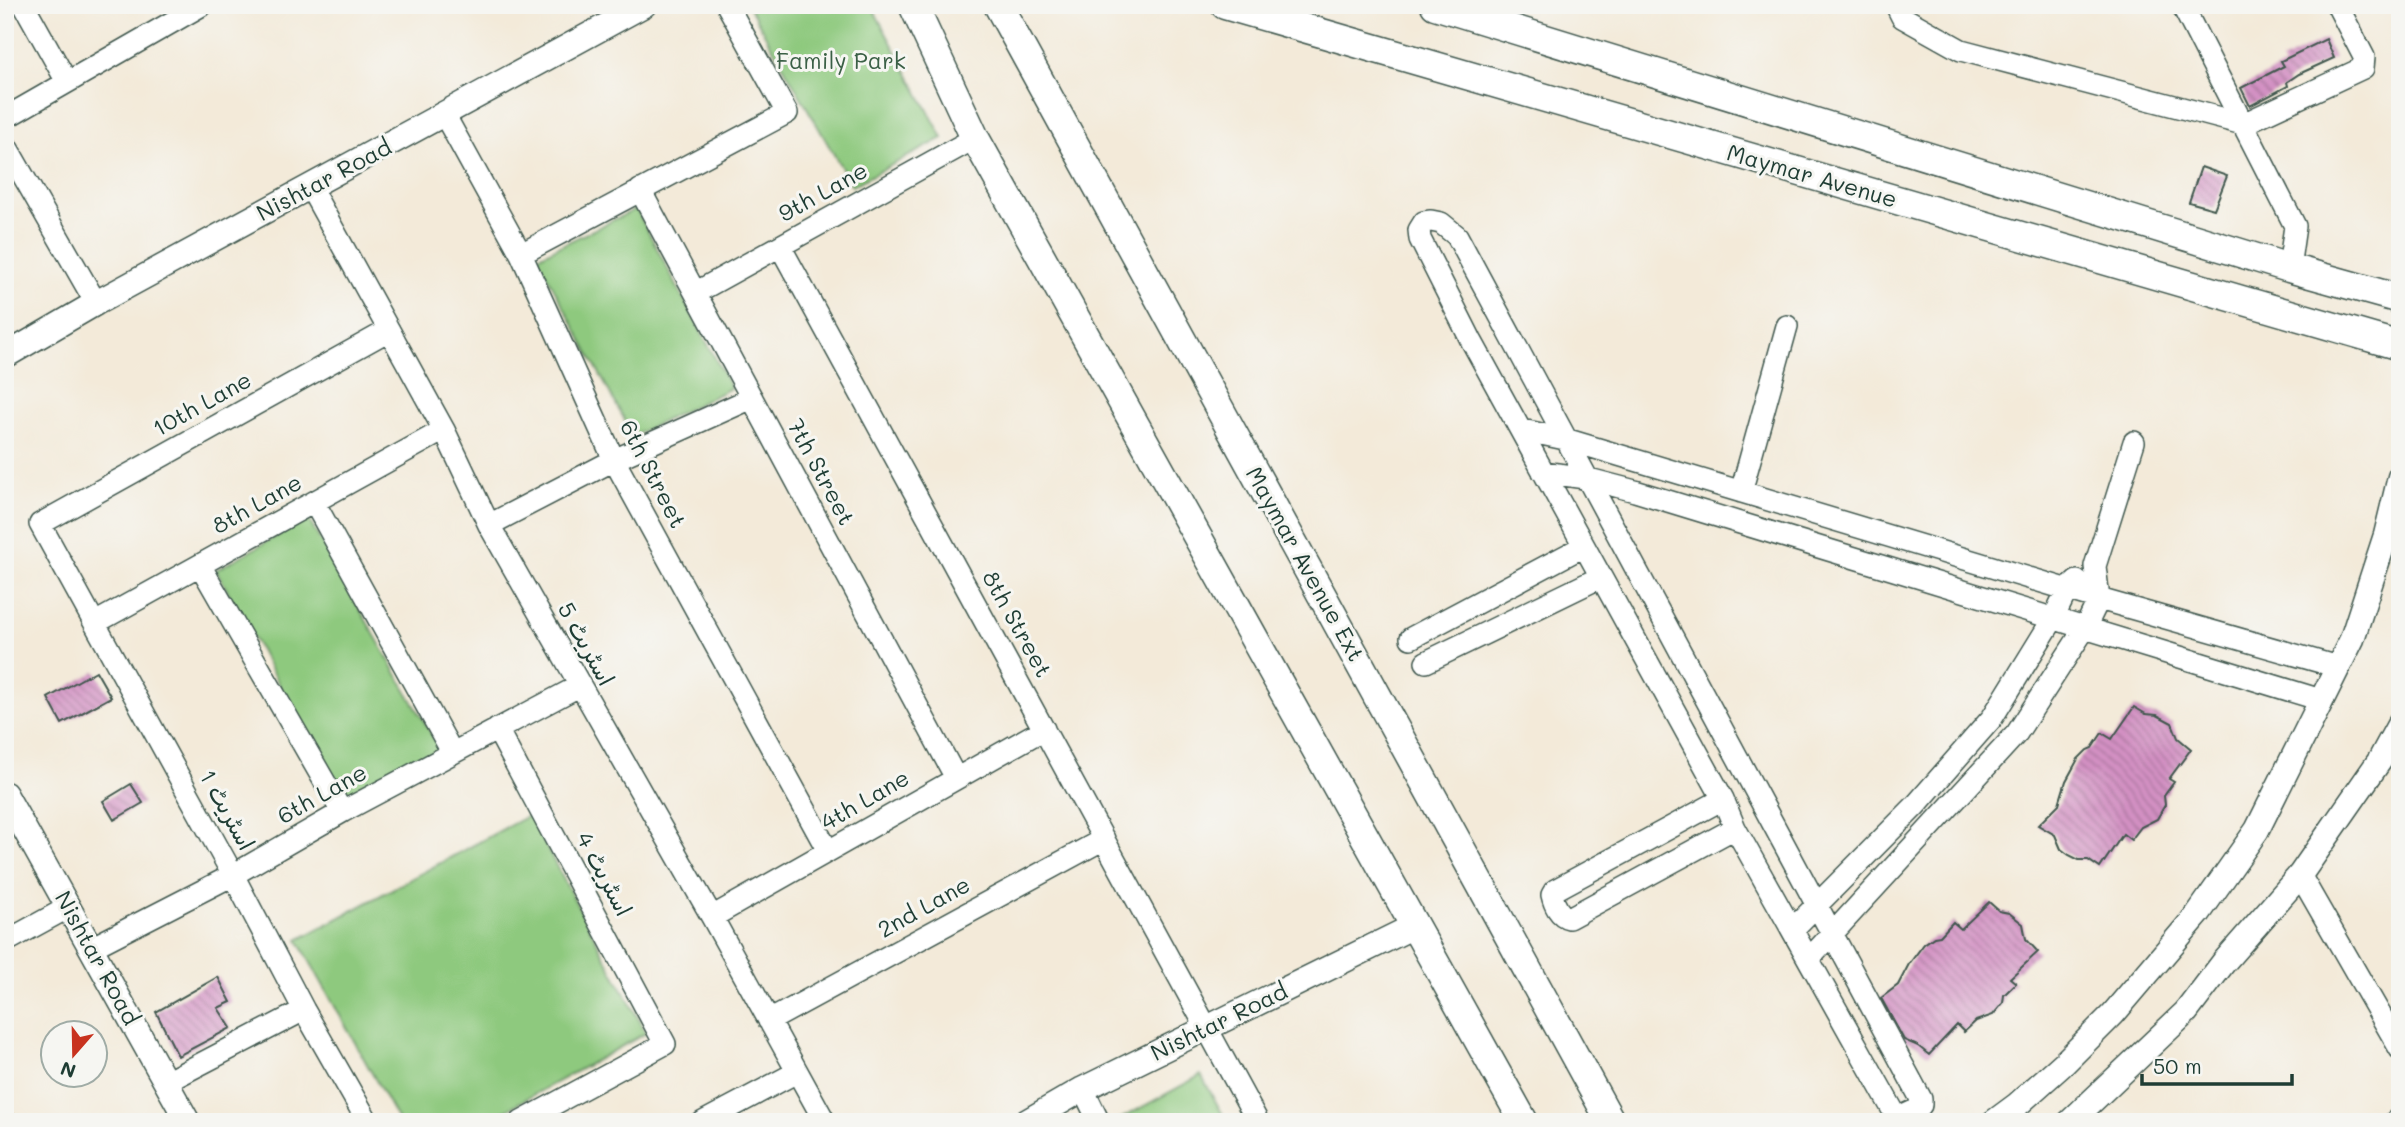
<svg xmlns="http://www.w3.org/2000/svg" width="2405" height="1127" font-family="Mali,'Playpen Sans Arabic',sans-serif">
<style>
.park{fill:#8ec97e;stroke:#568359;stroke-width:2}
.building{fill:url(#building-back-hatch)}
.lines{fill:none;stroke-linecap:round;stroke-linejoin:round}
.minor-casing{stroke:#3f574d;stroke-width:24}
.tertiary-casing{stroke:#3f574d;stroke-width:27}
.secondary-casing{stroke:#3f574d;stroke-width:31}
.minor{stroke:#fff;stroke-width:21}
.tertiary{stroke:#fff;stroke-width:24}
.secondary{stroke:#fff;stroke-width:28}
.labels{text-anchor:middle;stroke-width:6;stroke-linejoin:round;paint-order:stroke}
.park-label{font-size:23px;fill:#3b6046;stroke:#f6f6f2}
.street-label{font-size:23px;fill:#1f3d34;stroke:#f6f6f2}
</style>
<defs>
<pattern id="building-back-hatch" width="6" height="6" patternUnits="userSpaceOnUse" patternTransform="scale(1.75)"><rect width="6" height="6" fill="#d390c3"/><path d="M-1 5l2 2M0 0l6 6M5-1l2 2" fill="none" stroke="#ab779f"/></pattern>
</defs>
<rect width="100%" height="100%" fill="#f6f6f2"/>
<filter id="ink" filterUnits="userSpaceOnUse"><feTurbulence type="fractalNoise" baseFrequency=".0143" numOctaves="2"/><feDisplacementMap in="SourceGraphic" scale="14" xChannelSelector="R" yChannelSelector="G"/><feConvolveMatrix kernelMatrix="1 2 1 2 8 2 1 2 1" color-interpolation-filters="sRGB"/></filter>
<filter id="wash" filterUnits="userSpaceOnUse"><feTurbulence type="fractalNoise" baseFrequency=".00686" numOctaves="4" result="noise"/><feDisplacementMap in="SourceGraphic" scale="28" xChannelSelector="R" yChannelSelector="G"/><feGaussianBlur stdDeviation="1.57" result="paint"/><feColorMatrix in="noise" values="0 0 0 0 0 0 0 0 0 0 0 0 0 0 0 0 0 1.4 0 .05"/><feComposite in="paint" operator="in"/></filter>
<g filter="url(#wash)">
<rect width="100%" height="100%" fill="#f3ead9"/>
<path class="park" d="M748,5H871L943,138L852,186Z
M636,209L731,388L633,436L537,257Z
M308,519L440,749L343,801L216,570Z
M529,815L646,1033L484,1122H399L298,940Z
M1201,1075L1227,1122H1115Z"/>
<g id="blocks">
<path class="building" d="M2326,39L2334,58L2299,74L2287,82L2288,86L2250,106L2241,88L2284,66L2281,61Z
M2201,167L2227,176L2214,209L2189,202Z
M96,671L111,697L62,724L48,698Z
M2134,707L2146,714L2157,715L2172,723L2178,738L2191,749L2169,779L2174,782L2164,796L2165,805L2157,819L2141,827L2131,840L2123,834L2100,868L2088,860H2079L2069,855L2061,849L2055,835L2038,825L2059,804L2066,781L2078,759L2087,750L2092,748L2102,733L2112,739Z
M131,784L143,803L114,820L103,801Z
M1989,902L1999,911L2009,913L2023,924L2026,939L2038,952L2010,978L2016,983L2004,995L2003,1003L1993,1015L1976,1021L1964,1032L1957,1025L1929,1055L1918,1046L1904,1040L1881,998L1898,985L1909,964L1924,944L1934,937L1940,936L1953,922L1961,929Z
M218,977L231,1002L218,1008L231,1028L178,1056L156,1012Z"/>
</g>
</g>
<g filter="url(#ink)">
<use href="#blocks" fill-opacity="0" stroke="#3f574d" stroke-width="2"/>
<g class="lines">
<defs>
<path id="minor" d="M24,5L67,82
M1899,5L1898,9L1902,17L1961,50L2243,124L2363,68L2364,57L2337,5
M2182,5L2295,226L2289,268
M444,114L521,254L614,460L828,851
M5,118L202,5
M5,144L96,303
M310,187L444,430L489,525L712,917L825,1122
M640,190L956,778
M1431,221L1441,223L1457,236L1921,1099V1105L1916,1110L1903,1116L1895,1114L1735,828L1723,799L1471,340L1420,239L1419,230L1424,222Z
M780,246L1258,1122
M521,254L787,113L727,5
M697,292L975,138
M1522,430L1565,439L2099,599L2338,667
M1543,472L1585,478L1635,491L2321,700
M1741,492L1787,326
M314,502L452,752
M489,525L614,460L752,398
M200,565L342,812
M95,623L444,430
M1411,638L1584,546
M1426,662L1601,577
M497,729L665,1044L521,1122
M1723,799L1555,890L1552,895C1554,904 1559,916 1569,918L1735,828
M2300,875L2400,1049
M712,917L1044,729
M1793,929L1915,806L1992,718L2053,619L2067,590L2077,581
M5,942L69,907
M91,948L233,875L342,812L579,686
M1810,958L2017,733L2085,628L2099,599L2095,566L2134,442
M769,1021L1104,839
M166,1082L304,1010
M1083,1089L1099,1122
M5,1121L6,1122
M368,1122L304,1010L233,875L40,524L389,330
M703,1122L797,1072
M2395,1122L2400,1117"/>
<path id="tertiary" d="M5,356L96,303L644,5
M5,794L188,1122
M1026,1122L1083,1089L1414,926
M1994,1122L2017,1105L2064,1063L2113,1014L2198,914L2257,830L2352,639L2386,535L2400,477
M2070,1122L2186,1012L2224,962L2300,875L2380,760L2400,723"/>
<path id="secondary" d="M913,5L975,138L1524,1122
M998,5L1611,1122
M1225,5L2400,346
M1435,5L2289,268L2400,299"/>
</defs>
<use href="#minor" class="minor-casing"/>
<use href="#tertiary" class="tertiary-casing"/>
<use href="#secondary" class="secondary-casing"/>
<use href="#minor" class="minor"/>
<use href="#tertiary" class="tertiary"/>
<use href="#secondary" class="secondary"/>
</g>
</g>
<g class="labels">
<g class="park-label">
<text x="841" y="69">Family Park</text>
</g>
<g class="street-label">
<text transform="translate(1812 176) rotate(16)" y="8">Maymar Avenue</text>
<text transform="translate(324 180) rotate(-28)" y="8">Nishtar Road</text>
<text transform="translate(823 192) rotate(-29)" y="8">9th Lane</text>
<text transform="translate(202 404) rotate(-29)" y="8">10th Lane</text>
<text transform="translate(821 472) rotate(62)" y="8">7th Street</text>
<text transform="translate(653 474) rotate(63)" y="8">6th Street</text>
<text transform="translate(257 504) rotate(-29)" y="8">8th Lane</text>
<text transform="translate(1305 564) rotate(61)" y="8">Maymar Avenue Ext</text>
<text transform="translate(1017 624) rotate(61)" y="8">8th Street</text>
<text transform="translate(586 644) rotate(61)" y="8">اسٹریٹ 5</text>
<text transform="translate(322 794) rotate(-29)" y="8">6th Lane</text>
<text transform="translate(865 800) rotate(-30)" y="8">4th Lane</text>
<text transform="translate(227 810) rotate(61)" y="8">اسٹریٹ 1</text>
<text transform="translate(604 874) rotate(62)" y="8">اسٹریٹ 4</text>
<text transform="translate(924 907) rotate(-29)" y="8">2nd Lane</text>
<text transform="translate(97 958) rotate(61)" y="8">Nishtar Road</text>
<text transform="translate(1219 1022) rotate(-26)" y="8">Nishtar Road</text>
</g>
</g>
<rect width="2405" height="1127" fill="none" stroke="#f6f6f2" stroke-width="28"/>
<g transform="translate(74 1054) rotate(200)"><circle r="33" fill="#f6f6f2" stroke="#a0aca6" stroke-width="2"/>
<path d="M0-5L12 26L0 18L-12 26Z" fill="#c8321e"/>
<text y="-10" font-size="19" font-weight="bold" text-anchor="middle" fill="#1f3d34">N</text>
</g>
<path d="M2142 1074v10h150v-10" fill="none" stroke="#1f3d34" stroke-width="3.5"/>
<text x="2153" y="1074" font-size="21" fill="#1f3d34" stroke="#f6f6f2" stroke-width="5" paint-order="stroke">50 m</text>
</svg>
